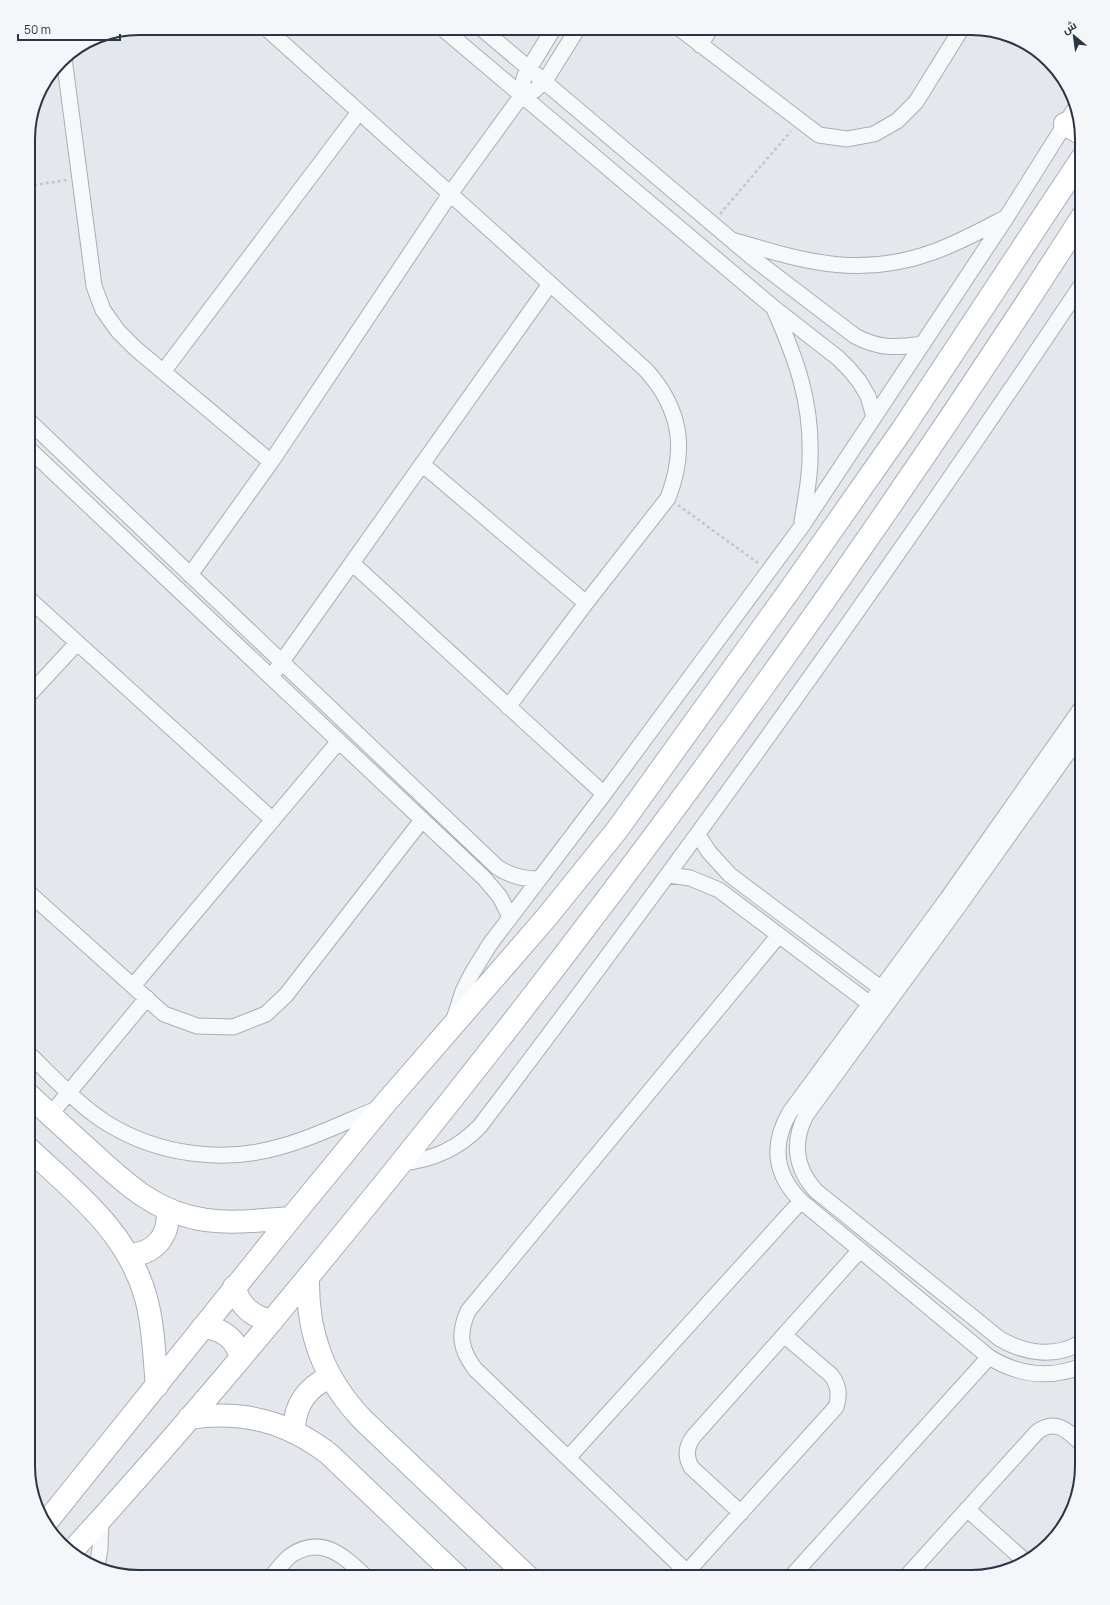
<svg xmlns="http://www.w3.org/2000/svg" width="1110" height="1605" font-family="Manrope,Cairo,sans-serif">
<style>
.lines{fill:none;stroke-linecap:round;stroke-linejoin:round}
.street-casing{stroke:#a8aeb7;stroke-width:17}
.secondary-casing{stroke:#a8aeb7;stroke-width:24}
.path{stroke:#c2c5cb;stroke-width:2.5;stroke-dasharray:3 3;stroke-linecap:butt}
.street{stroke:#f7f8fa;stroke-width:15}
.secondary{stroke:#fff;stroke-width:22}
.rim{fill:none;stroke:#2a3545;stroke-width:2}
</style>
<rect width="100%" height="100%" fill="#e4e7ec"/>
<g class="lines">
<defs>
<path id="street" d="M266,28L646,370C681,409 687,449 668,498L586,603L508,707
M442,28L774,308L838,358L849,369L859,381L868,396L874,417
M481,28L754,259L855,336C879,349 896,348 923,344
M679,28L819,135L847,139L874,134L897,121L916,102L962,28
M700,45L711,28
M64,58L94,286L103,310L118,331L136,349L271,462
M522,95L535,90L545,81L578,28
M735,241C807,262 861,279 936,251C960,242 982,230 1005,218
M775,311C797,361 812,403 810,458C810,480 805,501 802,522
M163,372L359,112
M28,420L497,867C510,876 523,879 539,879
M28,448L484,878L500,897L510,917
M422,464L586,603
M352,563L604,794
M190,575L271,462L450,194L522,95L523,82L525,75L554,28
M28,598L273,820
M276,670L550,284
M28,696L77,643
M698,835L709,852L730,875L882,989
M669,875L690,878L719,890L870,1004
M28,892L164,1014L197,1026L233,1027L266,1014L286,995L422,820
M133,986L339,741
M454,1019L463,991L471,975L490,944L604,794L802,526L1006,218L1074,110
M28,1053C53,1077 76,1103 105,1122C157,1155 224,1164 283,1146C316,1137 347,1121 379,1108
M50,1115L147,998
M401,1163C433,1160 458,1149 480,1126C689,851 890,571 1082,284
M1082,1342C1056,1358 1026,1354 1000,1339L816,1191C795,1168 792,1142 806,1115L958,907L1082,733
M1082,1366C1050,1379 1018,1375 989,1357L801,1201C774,1174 771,1144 790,1112L947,899L1082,707
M568,1458L801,1201
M967,1509L1026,1562
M741,1513L691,1467C685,1456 686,1446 694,1436L860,1250
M97,1566L100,1549L101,1520
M687,1572L836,1407C840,1395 839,1385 831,1375L784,1335
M271,1577C277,1570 283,1562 290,1556C321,1534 344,1556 366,1577
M692,1577L475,1369C460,1349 458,1334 468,1311L779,935
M791,1577L989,1357
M906,1577L1037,1432C1056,1418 1068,1431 1082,1444"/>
<path id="secondary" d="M1065,124L1080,133
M28,1094C49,1114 70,1133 91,1152C126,1184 156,1213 206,1220C234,1224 263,1220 291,1218
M28,1148C76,1193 128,1232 146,1298C154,1327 154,1357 157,1386
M129,1255C155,1254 171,1235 167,1209
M308,1278C307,1335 324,1379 363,1420L528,1577
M234,1287C240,1306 252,1317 272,1321
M203,1327C223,1329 235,1338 241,1357
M189,1418C242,1410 286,1421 329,1454L458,1577
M294,1431C294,1406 307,1387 330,1377
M45,1524L291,1218L383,1106L546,918L617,830L794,584L902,430L1082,158
M72,1551C182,1431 286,1305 388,1179C638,870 868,551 1082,217"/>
</defs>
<use href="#street" class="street-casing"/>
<use href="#secondary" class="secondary-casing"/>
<path class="path" d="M28,186L67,180
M720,214L791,131
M678,505L758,563"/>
<use href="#street" class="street"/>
<use href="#secondary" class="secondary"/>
</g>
<path d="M0 0H1110V1605H0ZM139 35H971A104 104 0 0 1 1075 139V1466A104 104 0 0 1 971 1570H139A104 104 0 0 1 35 1466V139A104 104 0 0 1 139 35Z" fill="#f4f6f9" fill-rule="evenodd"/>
<path class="rim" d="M139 35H971A104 104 0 0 1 1075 139V1466A104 104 0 0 1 971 1570H139A104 104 0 0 1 35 1466V139A104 104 0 0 1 139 35Z"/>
<g transform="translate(1074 36) rotate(331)" stroke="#f4f6f9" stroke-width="3" paint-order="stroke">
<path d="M0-3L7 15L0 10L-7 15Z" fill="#2a3545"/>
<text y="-6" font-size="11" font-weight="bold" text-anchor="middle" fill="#2a3545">ش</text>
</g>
<path d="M18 34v6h102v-6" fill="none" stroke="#2a3545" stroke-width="2"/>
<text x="24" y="34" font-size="12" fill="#2a3545" stroke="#f4f6f9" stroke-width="3" paint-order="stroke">50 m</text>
</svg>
